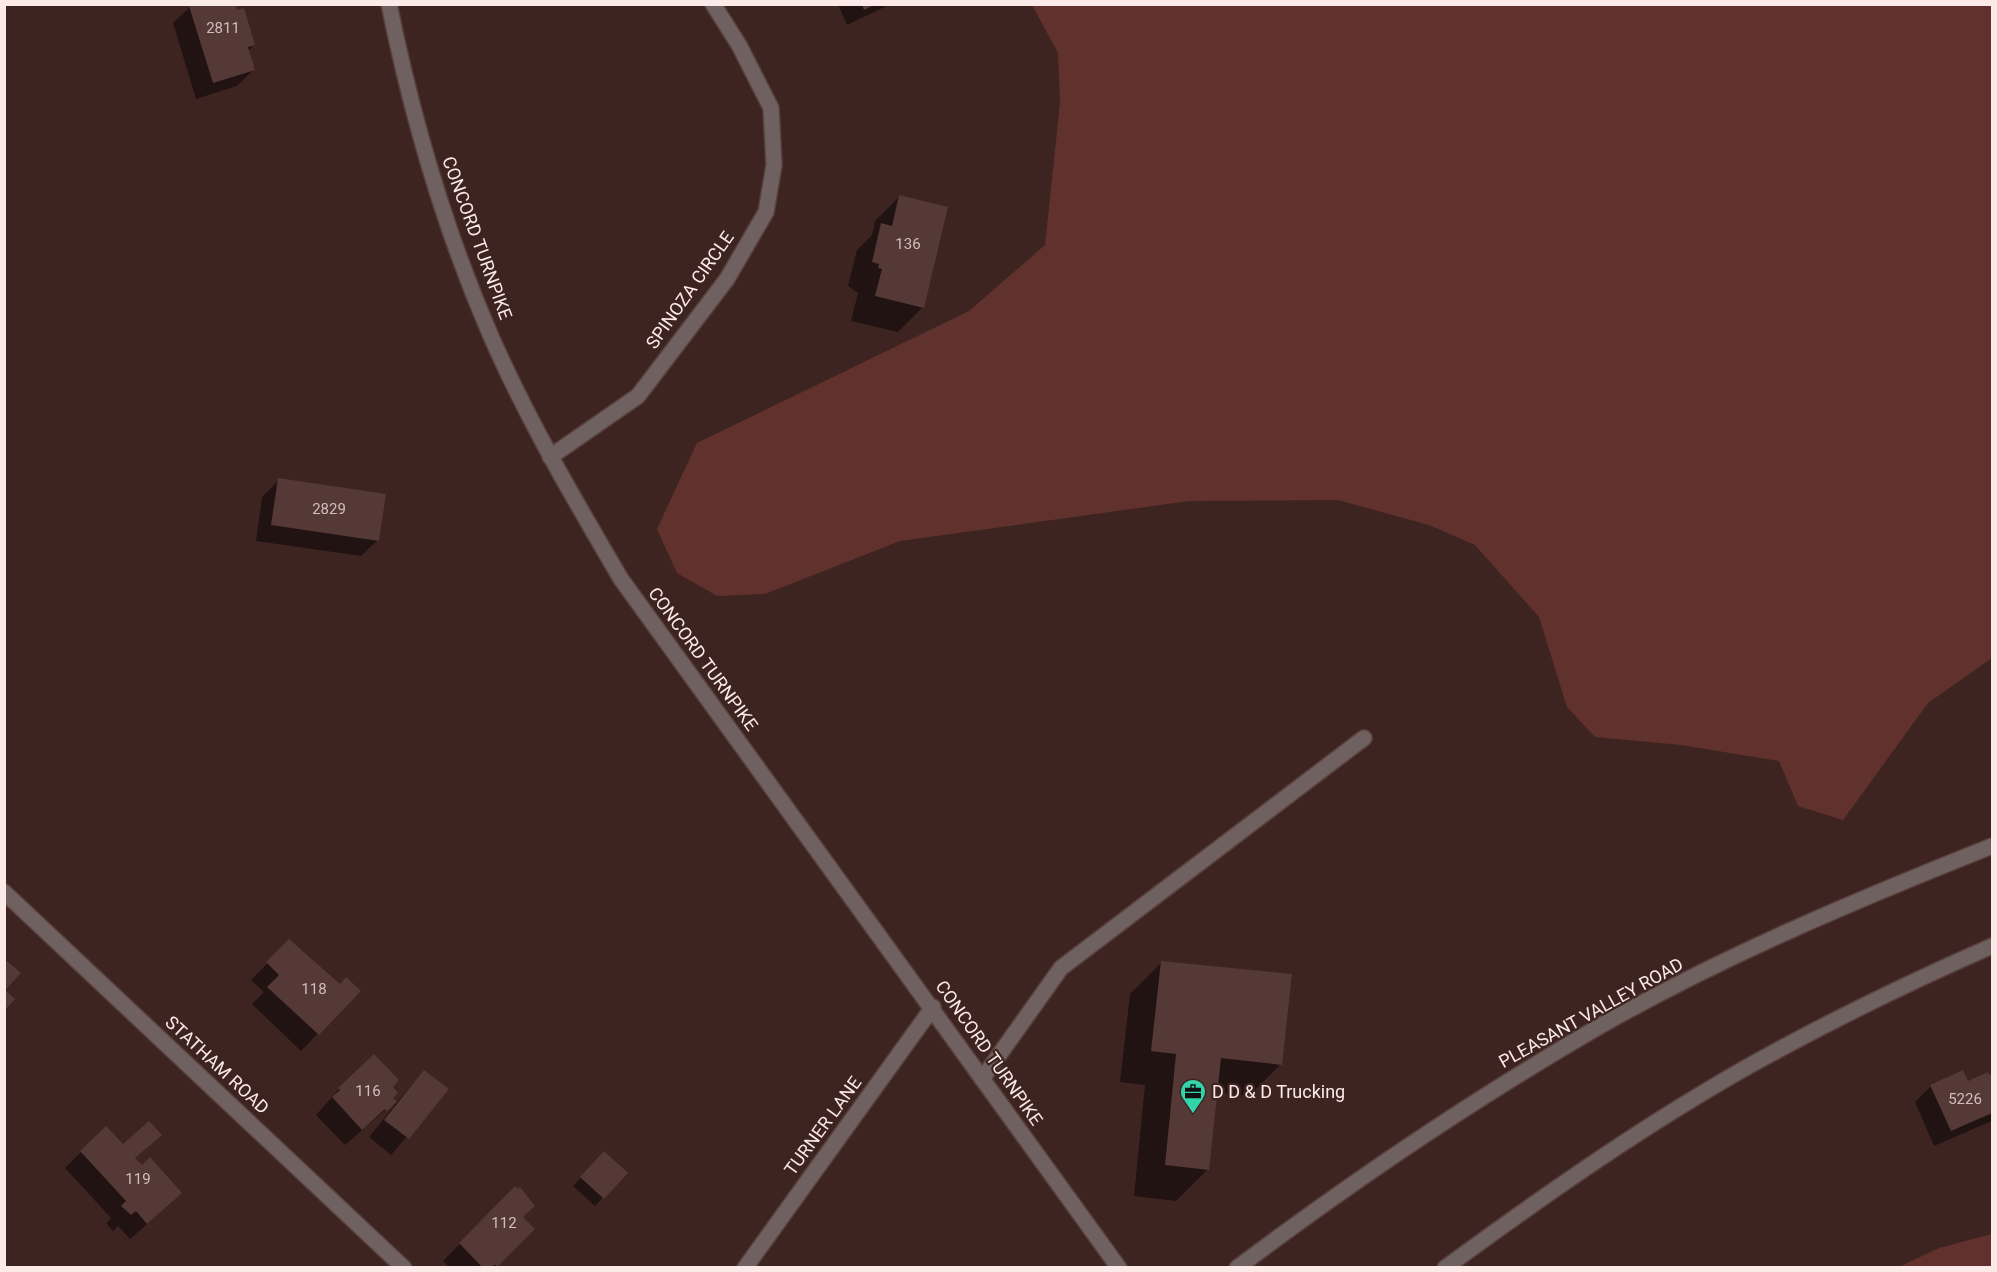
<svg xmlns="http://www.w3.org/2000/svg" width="1997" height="1272" font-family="Roboto,sans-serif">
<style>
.green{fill:#61322d}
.shadow{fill:#0007}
.building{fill:#543936}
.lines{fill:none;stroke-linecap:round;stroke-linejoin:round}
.minor-casing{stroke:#59403d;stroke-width:18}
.minor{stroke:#6e615f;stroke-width:15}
.labels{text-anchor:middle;stroke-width:4.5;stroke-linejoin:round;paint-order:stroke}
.number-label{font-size:15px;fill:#d2bebc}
.street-label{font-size:18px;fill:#fceae8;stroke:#3e2421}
.poi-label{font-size:18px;fill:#fceae8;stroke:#3e2421;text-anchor:start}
</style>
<rect width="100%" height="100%" fill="#3e2421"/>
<path class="green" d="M1032,5H1992V658L1928,703L1843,820L1798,806L1779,761L1681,745L1595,737L1567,707L1539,617L1475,545L1429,525L1338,500L1189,501L900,541L765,594L717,596L677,573L657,529L697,443L969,311L1045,245L1060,103L1058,53Z
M1992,1234V1267H1899L1939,1248Z"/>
<path class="shadow" d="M198,4H234L254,45L248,51L253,70L237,86L196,99L173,23L190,7Z
M838,4H891L847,25Z
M899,197L923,307L898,332L851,321L858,293L848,286L857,250L872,235L875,221Z
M279,480L378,540L361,556L256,541L262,497Z
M289,941L339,986L359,991L301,1051L252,1004L264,992L251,980Z
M1162,962L1281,1064L1249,1096L1216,1092L1208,1169L1176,1201L1134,1196L1145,1085L1120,1082L1130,994Z
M424,1072L447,1089L391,1155L369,1137L394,1106L392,1104L345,1145L316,1115L339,1089L391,1087V1098L396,1103Z
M1992,1075V1121L1934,1146L1915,1102L1931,1086L1967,1083Z
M160,1135L134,1159L164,1209L130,1239L118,1226L113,1231L106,1223L111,1218L65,1168L81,1152L122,1146Z
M596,1161L626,1173L595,1206L573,1186Z
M515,1188L521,1218L533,1229L495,1268H450L443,1261Z"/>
<path class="building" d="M236,4L237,10L244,8L255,45L248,47L255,70L213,83L189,6Z
M862,4H876L864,10Z
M899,195L948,207L924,308L875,296L882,269L878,268L879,264L872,262L881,223L892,226Z
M278,478L386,494L379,541L271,525Z
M289,939L340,984L346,977L361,991L319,1035L267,987L279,975L266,962Z
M7,961L21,973L5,990L15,999L4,1011V964Z
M1161,961L1292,974L1282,1065L1221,1058L1209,1170L1165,1165L1176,1054L1151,1051Z
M374,1054L399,1080L393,1087L398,1093L393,1098L397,1102L387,1111L385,1109L362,1130L332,1097L340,1090L338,1088Z
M424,1070L449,1089L409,1139L384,1120Z
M1963,1070L1968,1081L1988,1072L1989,1075L1992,1073V1113L1951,1131L1930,1085Z
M149,1121L162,1135L135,1158L142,1165L150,1157L182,1193L147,1224L136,1211L131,1215L121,1206L126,1201L80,1151L106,1126L123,1144Z
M604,1151L628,1173L604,1199L580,1177Z
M515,1186L518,1189L520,1187L535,1206L523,1217L535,1229L497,1267L496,1265L483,1268L459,1243Z"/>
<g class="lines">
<defs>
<path id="minor" d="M389,4C412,117 444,228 490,334C527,419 574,499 621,579L1119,1268
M550,457L638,396L727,279L766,212L774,165L771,108L739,45L713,4
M4,892L404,1268
M982,1079L1061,968L1364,738
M745,1268L933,1007
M1237,1268C1354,1180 1474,1099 1600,1026C1725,955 1859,899 1992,846
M1445,1268C1546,1194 1647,1123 1756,1062C1832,1020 1912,981 1992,946"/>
</defs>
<use href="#minor" class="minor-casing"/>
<use href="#minor" class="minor"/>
</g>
<defs>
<symbol id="office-pin" viewBox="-11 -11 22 30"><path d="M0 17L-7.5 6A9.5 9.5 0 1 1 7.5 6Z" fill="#32d4a9" stroke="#3e2421"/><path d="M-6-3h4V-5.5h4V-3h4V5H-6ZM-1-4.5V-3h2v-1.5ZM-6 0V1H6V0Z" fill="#111"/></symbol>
</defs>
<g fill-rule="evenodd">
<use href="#office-pin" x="1178" y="1077" width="30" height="40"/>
</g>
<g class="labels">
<g class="number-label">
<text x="223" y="33">2811</text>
<text x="908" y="249">136</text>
<text x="329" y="514">2829</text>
<text x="314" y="994">118</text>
<text x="368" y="1096">116</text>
<text x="1965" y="1104">5226</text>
<text x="138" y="1184">119</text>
<text x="504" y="1228">112</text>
</g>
<g class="street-label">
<text transform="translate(477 238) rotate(70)" y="6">CONCORD TURNPIKE</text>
<text transform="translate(690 290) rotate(-55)" y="6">SPINOZA CIRCLE</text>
<text transform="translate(703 659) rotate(54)" y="6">CONCORD TURNPIKE</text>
<text transform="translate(1591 1013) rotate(-29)" y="6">PLEASANT VALLEY ROAD</text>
<text transform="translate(989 1053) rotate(55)" y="6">CONCORD TURNPIKE</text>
<text transform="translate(217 1065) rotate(43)" y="6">STATHAM ROAD</text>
<text transform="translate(823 1126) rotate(-54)" y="6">TURNER LANE</text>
</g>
<g class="poi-label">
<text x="1212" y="1098">D D &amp; D Trucking</text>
</g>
</g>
<rect width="1997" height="1272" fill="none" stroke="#fceae8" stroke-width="12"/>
</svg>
